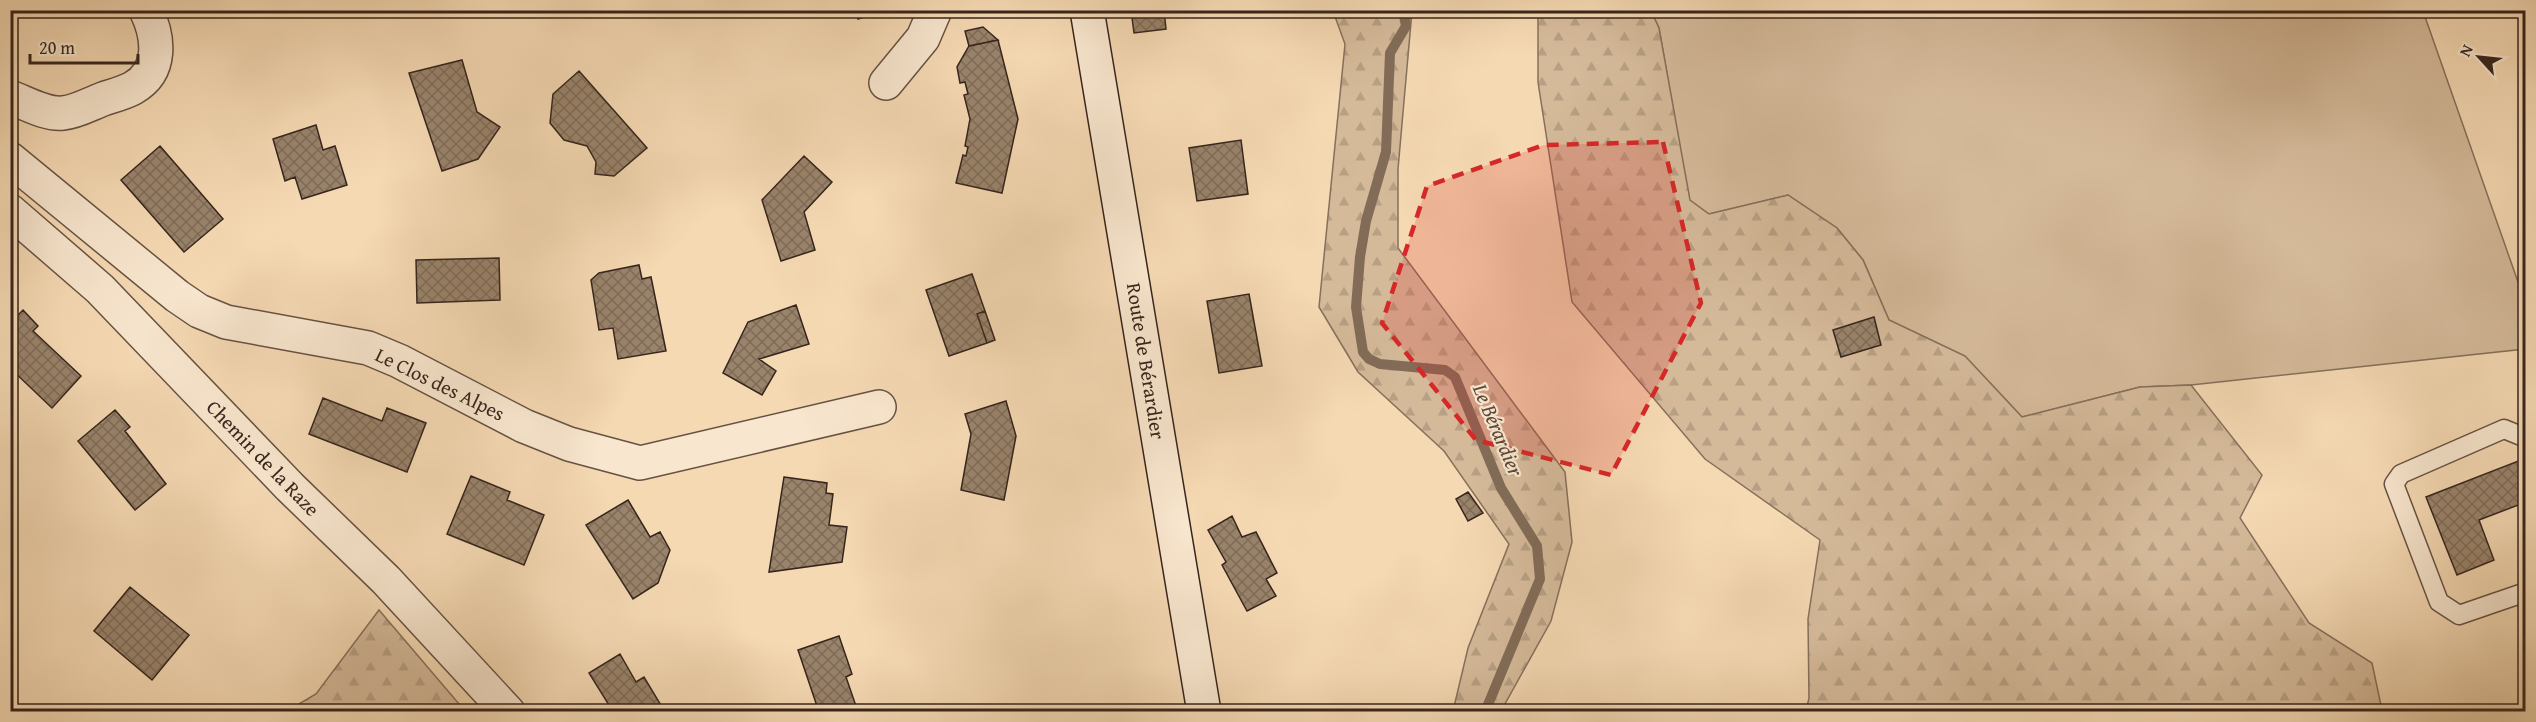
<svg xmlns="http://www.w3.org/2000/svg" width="2536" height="722" font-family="'Gentium Book Plus',serif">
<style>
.grass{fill:#d5ba9a;stroke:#86705c;stroke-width:1.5}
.forest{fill:url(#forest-firs);stroke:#86705c;stroke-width:1.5}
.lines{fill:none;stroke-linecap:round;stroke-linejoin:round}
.stream{stroke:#826c58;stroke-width:10}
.building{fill:url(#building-cross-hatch);stroke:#36251d;stroke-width:1.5}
.lane-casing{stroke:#665242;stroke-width:21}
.street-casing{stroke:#665242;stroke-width:36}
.secondary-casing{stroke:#36251d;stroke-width:36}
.lane{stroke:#f8e6ce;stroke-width:18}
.street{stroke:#f8e6ce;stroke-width:33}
.secondary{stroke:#f8e6ce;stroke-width:33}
.marked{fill:#d62828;fill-opacity:0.2;stroke:#d62828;stroke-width:4.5;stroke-dasharray:12 8;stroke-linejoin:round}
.labels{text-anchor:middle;stroke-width:4.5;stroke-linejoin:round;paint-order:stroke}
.street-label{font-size:20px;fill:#36251d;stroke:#f8e6ce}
.water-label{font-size:21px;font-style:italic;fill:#5c493b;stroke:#f8e6ce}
</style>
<defs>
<pattern id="forest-firs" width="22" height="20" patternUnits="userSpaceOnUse" patternTransform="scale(1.5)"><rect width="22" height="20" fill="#d5ba9a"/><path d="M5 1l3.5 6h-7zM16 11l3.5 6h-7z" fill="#b7a084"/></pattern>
<pattern id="building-cross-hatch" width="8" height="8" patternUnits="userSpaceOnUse" patternTransform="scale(1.5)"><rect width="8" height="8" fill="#99836b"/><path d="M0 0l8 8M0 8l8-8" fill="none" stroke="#7e6b57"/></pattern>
</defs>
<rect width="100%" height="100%" fill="#f5d9b3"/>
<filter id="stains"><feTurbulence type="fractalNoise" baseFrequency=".00333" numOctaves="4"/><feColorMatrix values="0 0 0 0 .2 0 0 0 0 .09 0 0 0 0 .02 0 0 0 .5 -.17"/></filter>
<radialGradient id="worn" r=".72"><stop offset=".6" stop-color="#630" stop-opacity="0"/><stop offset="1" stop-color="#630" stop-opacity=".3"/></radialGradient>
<path class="grass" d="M1651,11H2423L2525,302V349L2191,385L2140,387L2022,417L1965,356L1889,320L1863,260L1837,228L1788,195L1709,214L1689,200L1659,28Z"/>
<path class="forest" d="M1333,11H1412L1398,169V248L1565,472L1572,542L1551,621L1501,711H1453L1468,648L1509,544L1444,451L1358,372L1319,307L1345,44Z
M1538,11H1651L1659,28L1690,200L1709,214L1788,195L1837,228L1863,260L1889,320L1965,356L2022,417L2140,387L2191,385L2262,475L2240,518L2309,623L2372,663L2382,710L1806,711L1809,698L1808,619L1820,540L1705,459L1572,302L1538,82Z
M379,610L465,711H287L316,694Z"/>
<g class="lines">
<path class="stream" d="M1403,10L1406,26L1390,53L1386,152L1366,221L1360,257L1356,307L1363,352L1369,359L1380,364L1445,370L1455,377L1501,488L1537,546L1540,579L1485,712"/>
</g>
<path class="building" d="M855,10H875L876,13L858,19Z
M1131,10H1164L1166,29L1134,33Z
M983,27L998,40L969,46L965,31Z
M998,40L1018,119L1002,193L956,183L963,155L966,156L968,147L965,146L970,119L964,95L968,94L965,82L960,83L957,67L969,46Z
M462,60L477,112L500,127L478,159L442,171L409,73Z
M579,71L647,148L614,176L595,174L596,162L587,146L564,140L550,123L553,94Z
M316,125L323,150L335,146L347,185L302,199L295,177L285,181L273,139Z
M1241,140L1248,194L1197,201L1189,148Z
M160,146L223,219L184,252L121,180Z
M804,156L832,182L804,212L815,250L781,261L762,200Z
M499,258L500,300L417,303L416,260Z
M639,265L642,279L651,277L666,351L618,359L613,328L599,330L591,280L599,273Z
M972,274L985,311L977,314L987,343L949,356L926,290Z
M1249,294L1262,366L1219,373L1207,301Z
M796,305L809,344L759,359L776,371L762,395L723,373L748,322Z
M23,310L38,326L33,331L81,376L52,408L10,368V323Z
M985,311L995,340L987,343L977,314Z
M1874,317L1881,345L1841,357L1833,330Z
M323,398L382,421L387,408L426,423L407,472L309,434Z
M1006,401L1016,436L1004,500L961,490L971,434L965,414Z
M115,410L130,427L125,431L166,484L135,510L78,441Z
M2526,458V502L2479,520L2494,560L2457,575L2426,497Z
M471,476L510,492L507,500L544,515L524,565L447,534Z
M784,477L827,483L826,493L833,494L829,525L847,527L842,562L769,572Z
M1468,492L1483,513L1468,521L1456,499Z
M628,500L650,537L660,532L670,550L658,583L633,599L586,525Z
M1232,516L1242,537L1256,532L1277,573L1266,579L1276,596L1247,611L1222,565L1226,562L1208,530Z
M130,587L189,635L152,680L94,631Z
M839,636L852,674L846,677L858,712H819L798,650Z
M620,654L636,682L644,677L665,712H599L609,705L589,673Z"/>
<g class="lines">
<defs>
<path id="lane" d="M2526,438L2504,429L2401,474L2394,484L2439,602L2459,615L2526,592"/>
<path id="street" d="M886,83L923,38L935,10
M10,97C26,103 46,115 63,113C76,112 90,104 103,99C112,96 124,93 133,88C163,71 159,37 146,10
M10,159L177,296L199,311L226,322L368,348L399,361L524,426L569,444L640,463L879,407
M10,211L100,289L290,487L386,580L508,712"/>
<path id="secondary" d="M1087,10L1204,712"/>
</defs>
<use href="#lane" class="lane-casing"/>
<use href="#street" class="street-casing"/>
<use href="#secondary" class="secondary-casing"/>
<use href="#lane" class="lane"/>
<use href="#street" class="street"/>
<use href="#secondary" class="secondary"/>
</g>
<path class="marked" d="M1663,142L1701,303L1611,475L1476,440L1382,323L1427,186L1544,145Z"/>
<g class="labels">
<g class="street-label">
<text transform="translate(1146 361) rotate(81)" y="7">Route de Bérardier</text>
<text transform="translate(440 384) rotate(26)" y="7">Le Clos des Alpes</text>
<text transform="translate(263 458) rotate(46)" y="7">Chemin de la Raze</text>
</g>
<g class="water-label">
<text transform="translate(1498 430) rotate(67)" y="7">Le Bérardier</text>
</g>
</g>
<rect width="2536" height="722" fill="none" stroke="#f5d9b3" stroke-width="36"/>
<rect x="12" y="12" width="2512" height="698" fill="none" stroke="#36251d" stroke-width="3"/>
<rect x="18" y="18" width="2500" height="686" fill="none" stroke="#36251d" stroke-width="1.5"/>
<g transform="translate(2479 57) rotate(297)" stroke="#f8e6ce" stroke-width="4.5" paint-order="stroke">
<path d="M0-4.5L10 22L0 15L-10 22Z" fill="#36251d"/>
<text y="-9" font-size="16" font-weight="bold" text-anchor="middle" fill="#36251d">N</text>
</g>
<path d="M30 54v9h108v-9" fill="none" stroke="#36251d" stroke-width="3"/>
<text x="39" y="54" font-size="18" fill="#36251d" stroke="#f8e6ce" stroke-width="4.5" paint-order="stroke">20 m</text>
<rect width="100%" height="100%" filter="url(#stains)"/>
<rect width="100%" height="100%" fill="url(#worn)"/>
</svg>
